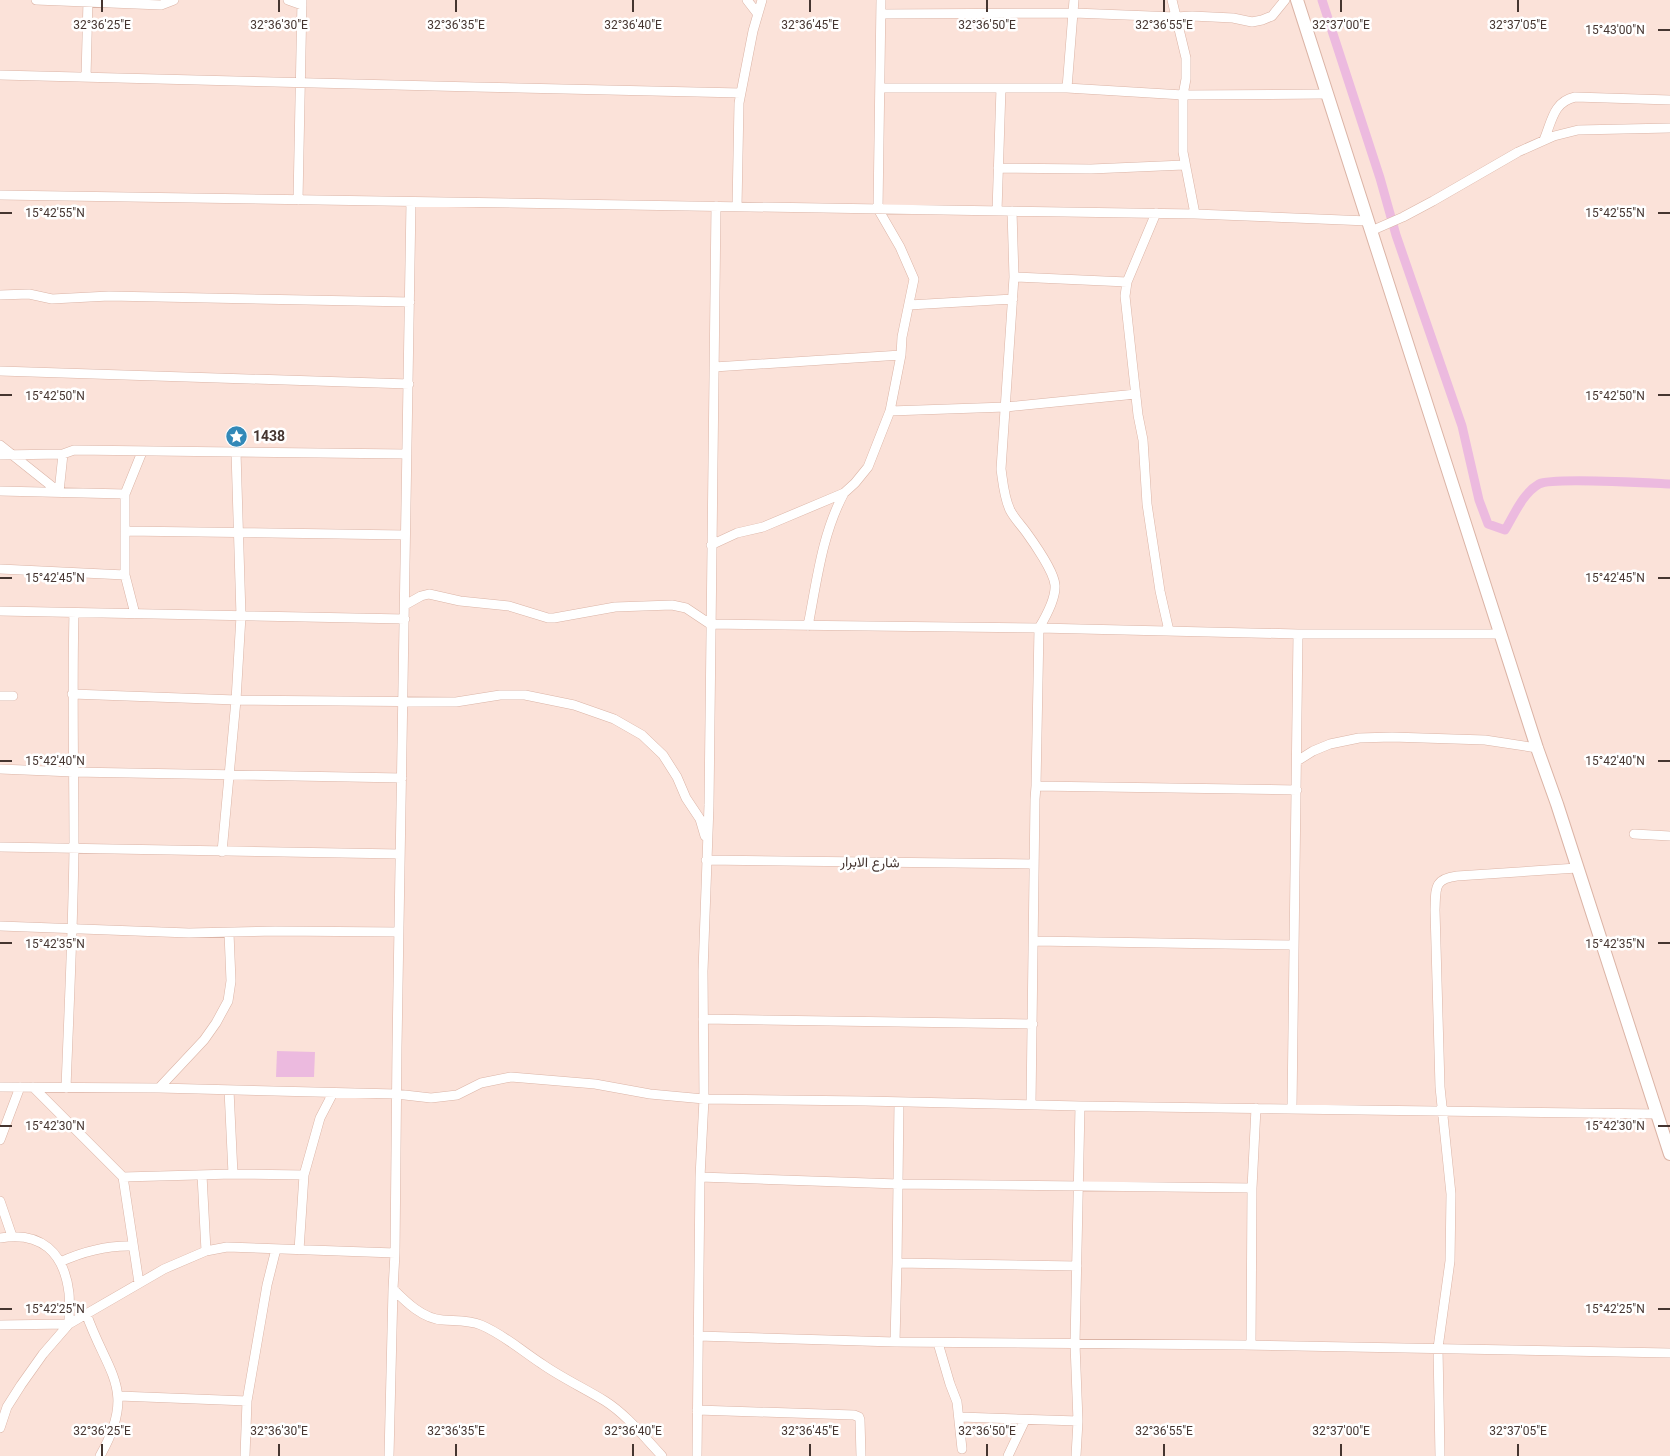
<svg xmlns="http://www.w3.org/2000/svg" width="1670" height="1456" font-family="Roboto,Vazirmatn,sans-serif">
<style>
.water{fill:#ecbadf}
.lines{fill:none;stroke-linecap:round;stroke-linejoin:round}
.canal{stroke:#ecbadf;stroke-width:9}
.street-casing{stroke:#dbb4a6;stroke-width:10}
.secondary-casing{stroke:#dbb4a6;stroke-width:14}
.street{stroke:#fff;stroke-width:9}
.secondary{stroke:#fff;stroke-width:12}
.ticks{fill:none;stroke:#453530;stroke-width:2}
.labels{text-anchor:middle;stroke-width:5;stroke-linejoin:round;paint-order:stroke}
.poi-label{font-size:14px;font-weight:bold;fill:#453530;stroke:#fff;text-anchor:start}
.street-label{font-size:14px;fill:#453530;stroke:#fff}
.ticks-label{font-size:12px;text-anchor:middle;fill:#453530;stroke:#fff;stroke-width:5;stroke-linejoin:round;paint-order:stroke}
</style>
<rect width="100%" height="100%" fill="#fbe2d9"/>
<path class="water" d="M277,1051L315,1052L314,1077H276Z"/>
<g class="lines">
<path class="canal" d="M1322,0L1380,178L1396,235L1462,426L1479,500L1488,524L1505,530C1514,515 1523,493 1539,484C1552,477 1649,483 1670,484"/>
<defs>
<path id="street" d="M36,0L161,5L174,0
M288,0L302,5
M747,0L757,13
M1172,0L1186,58V79L1183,95V152L1195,214
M882,14L1074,13L1176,17L1192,16L1233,18L1252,22L1262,20L1272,16L1285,0
M0,75L475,87L741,93
M86,77L88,0
M880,88H1067L1183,95L1326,94
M1067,88L1074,0
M1544,140C1552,121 1553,102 1575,97L1670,100
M998,168L1091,169L1184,165
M0,195L1195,214L1368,221
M298,200L302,0
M737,207L739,103L753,31L762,0
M997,211L1001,88
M1012,211L1014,277L1001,469C1003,483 1004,497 1010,510C1014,518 1021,525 1026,532C1034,543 1054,572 1055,585C1056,598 1045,618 1039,628L1036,786L1035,799L1031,1104
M1156,213L1127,282L1125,296L1138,415L1143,440L1147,504L1160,591L1169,631
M1371,231L1403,217L1433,201L1518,152L1554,136L1578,130L1670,128
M1014,277L1127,282
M0,295L29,294L52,299L109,296L410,302
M909,305L1013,299
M714,367L901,355
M0,371L409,384
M890,411L1006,407L1136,394
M0,445L59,492
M0,455L63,454L74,450L406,454
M0,491L125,494
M59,492L63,454
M125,531L405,535
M711,545L737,533L763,527L844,493L855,483L868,467L890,411L901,355L902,337L914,279L900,247L878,209L881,0
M0,569L125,575
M405,605L421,596L429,594L460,601L509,606L548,618H554L615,607L672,605L686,608L710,624L1039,628L1298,634H1501
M0,611L405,619
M135,614L125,575V494L142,452
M808,626C817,580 822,534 844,493
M72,694L236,700L456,702L500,695H525L574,705L614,719L642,735L663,755L677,777L686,798L700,819L705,836
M0,696H13
M1297,761L1313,751L1330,744L1359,738L1392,737L1485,740L1537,748
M0,769L73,772L402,778
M1036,786L1297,790
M1634,834L1670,836
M0,847L400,854
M222,852L236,700L241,616L236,452
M706,860L1034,864
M0,926L189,933L275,931L399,932
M1034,941L1293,945
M703,1019L1033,1024
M0,1087L159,1088L396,1094L431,1098L457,1095L481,1083L511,1077L595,1084L650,1094L704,1099L865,1101L1080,1106L1657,1114
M33,1087L123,1177L139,1283
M66,1088C69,1008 73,928 74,848C74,770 72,691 74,613
M159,1088L204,1040L216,1023L228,1001L231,981L229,933
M229,1090L233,1174
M1292,1108L1298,634
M0,1140L20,1087
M202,1175L206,1251
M123,1177L233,1174L304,1175
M700,1177L898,1184L1252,1188
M0,1201L12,1236
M0,1238C41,1231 64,1252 69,1293C70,1303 69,1314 69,1324L0,1325
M299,1250L304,1175L320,1118L333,1093
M60,1262C84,1251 107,1245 133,1246
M897,1263L1077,1266
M393,1289C406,1302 423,1319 443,1320C456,1321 469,1320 481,1325C503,1334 522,1351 542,1364C562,1378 584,1388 605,1401C627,1415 644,1437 662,1456
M86,1313C107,1374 138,1389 100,1456
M698,1336L895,1342L1243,1345L1670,1353
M895,1342L897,1263L899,1102
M938,1343L950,1384L957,1402L962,1449
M1251,1345L1252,1188L1256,1108
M119,1396L247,1401
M697,1410L854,1415L859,1417L860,1420L861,1456
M960,1417L1078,1421
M0,1428L7,1407L21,1385L43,1354L69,1324L164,1269L206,1251L227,1247L395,1253
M245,1456L247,1401L267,1285L276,1249
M389,1456L393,1289L395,1253L397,1047L411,202
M697,1456L700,1177L704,1099L703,971L709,805L716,206
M1008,1456L1025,1420
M1076,1456L1078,1421L1075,1344L1080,1106
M1440,1456L1438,1348L1450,1261L1451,1194L1440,1087L1435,910C1436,889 1433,879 1457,876L1577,868"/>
<path id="secondary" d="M1297,0L1537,748L1557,804L1670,1154"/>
</defs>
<use href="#street" class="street-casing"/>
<use href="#secondary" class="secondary-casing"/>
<use href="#street" class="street"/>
<use href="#secondary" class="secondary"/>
</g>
<path class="ticks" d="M102,0V12M279,0V12M456,0V12M633,0V12M810,0V12M987,0V12M1164,0V12M1341,0V12M1518,0V12M1658,30H1670M0,213H12M1658,213H1670M0,395H12M1658,395H1670M0,578H12M1658,578H1670M0,761H12M1658,761H1670M0,943H12M1658,943H1670M0,1126H12M1658,1126H1670M0,1309H12M1658,1309H1670M102,1444V1456M279,1444V1456M456,1444V1456M633,1444V1456M810,1444V1456M987,1444V1456M1164,1444V1456M1341,1444V1456M1518,1444V1456"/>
<defs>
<symbol id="sight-disc" viewBox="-11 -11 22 22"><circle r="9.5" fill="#3389b8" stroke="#fff"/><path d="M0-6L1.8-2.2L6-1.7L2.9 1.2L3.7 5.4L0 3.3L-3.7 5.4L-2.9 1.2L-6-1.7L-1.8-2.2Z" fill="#fff"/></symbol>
</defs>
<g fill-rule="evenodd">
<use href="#sight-disc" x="224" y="424" width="25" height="25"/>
</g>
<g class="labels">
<g class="poi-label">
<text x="253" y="441">1438</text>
</g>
<g class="street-label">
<text transform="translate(870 862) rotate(1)" y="5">شارع الابرار</text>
</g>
</g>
<g class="ticks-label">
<text x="102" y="29">32°36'25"E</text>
<text x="279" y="29">32°36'30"E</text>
<text x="456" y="29">32°36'35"E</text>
<text x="633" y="29">32°36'40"E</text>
<text x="810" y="29">32°36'45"E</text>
<text x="987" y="29">32°36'50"E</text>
<text x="1164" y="29">32°36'55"E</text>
<text x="1341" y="29">32°37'00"E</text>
<text x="1518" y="29">32°37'05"E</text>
<text x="1615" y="34">15°43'00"N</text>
<text x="55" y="217">15°42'55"N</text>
<text x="1615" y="217">15°42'55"N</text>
<text x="55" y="400">15°42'50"N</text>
<text x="1615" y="400">15°42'50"N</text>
<text x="55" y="582">15°42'45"N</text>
<text x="1615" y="582">15°42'45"N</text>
<text x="55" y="765">15°42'40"N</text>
<text x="1615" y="765">15°42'40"N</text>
<text x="55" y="948">15°42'35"N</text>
<text x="1615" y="948">15°42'35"N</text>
<text x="55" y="1130">15°42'30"N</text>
<text x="1615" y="1130">15°42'30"N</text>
<text x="55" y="1313">15°42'25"N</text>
<text x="1615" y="1313">15°42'25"N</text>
<text x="102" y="1435">32°36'25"E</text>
<text x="279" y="1435">32°36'30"E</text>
<text x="456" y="1435">32°36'35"E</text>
<text x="633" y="1435">32°36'40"E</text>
<text x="810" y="1435">32°36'45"E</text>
<text x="987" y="1435">32°36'50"E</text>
<text x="1164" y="1435">32°36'55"E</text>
<text x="1341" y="1435">32°37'00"E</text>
<text x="1518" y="1435">32°37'05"E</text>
</g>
</svg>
